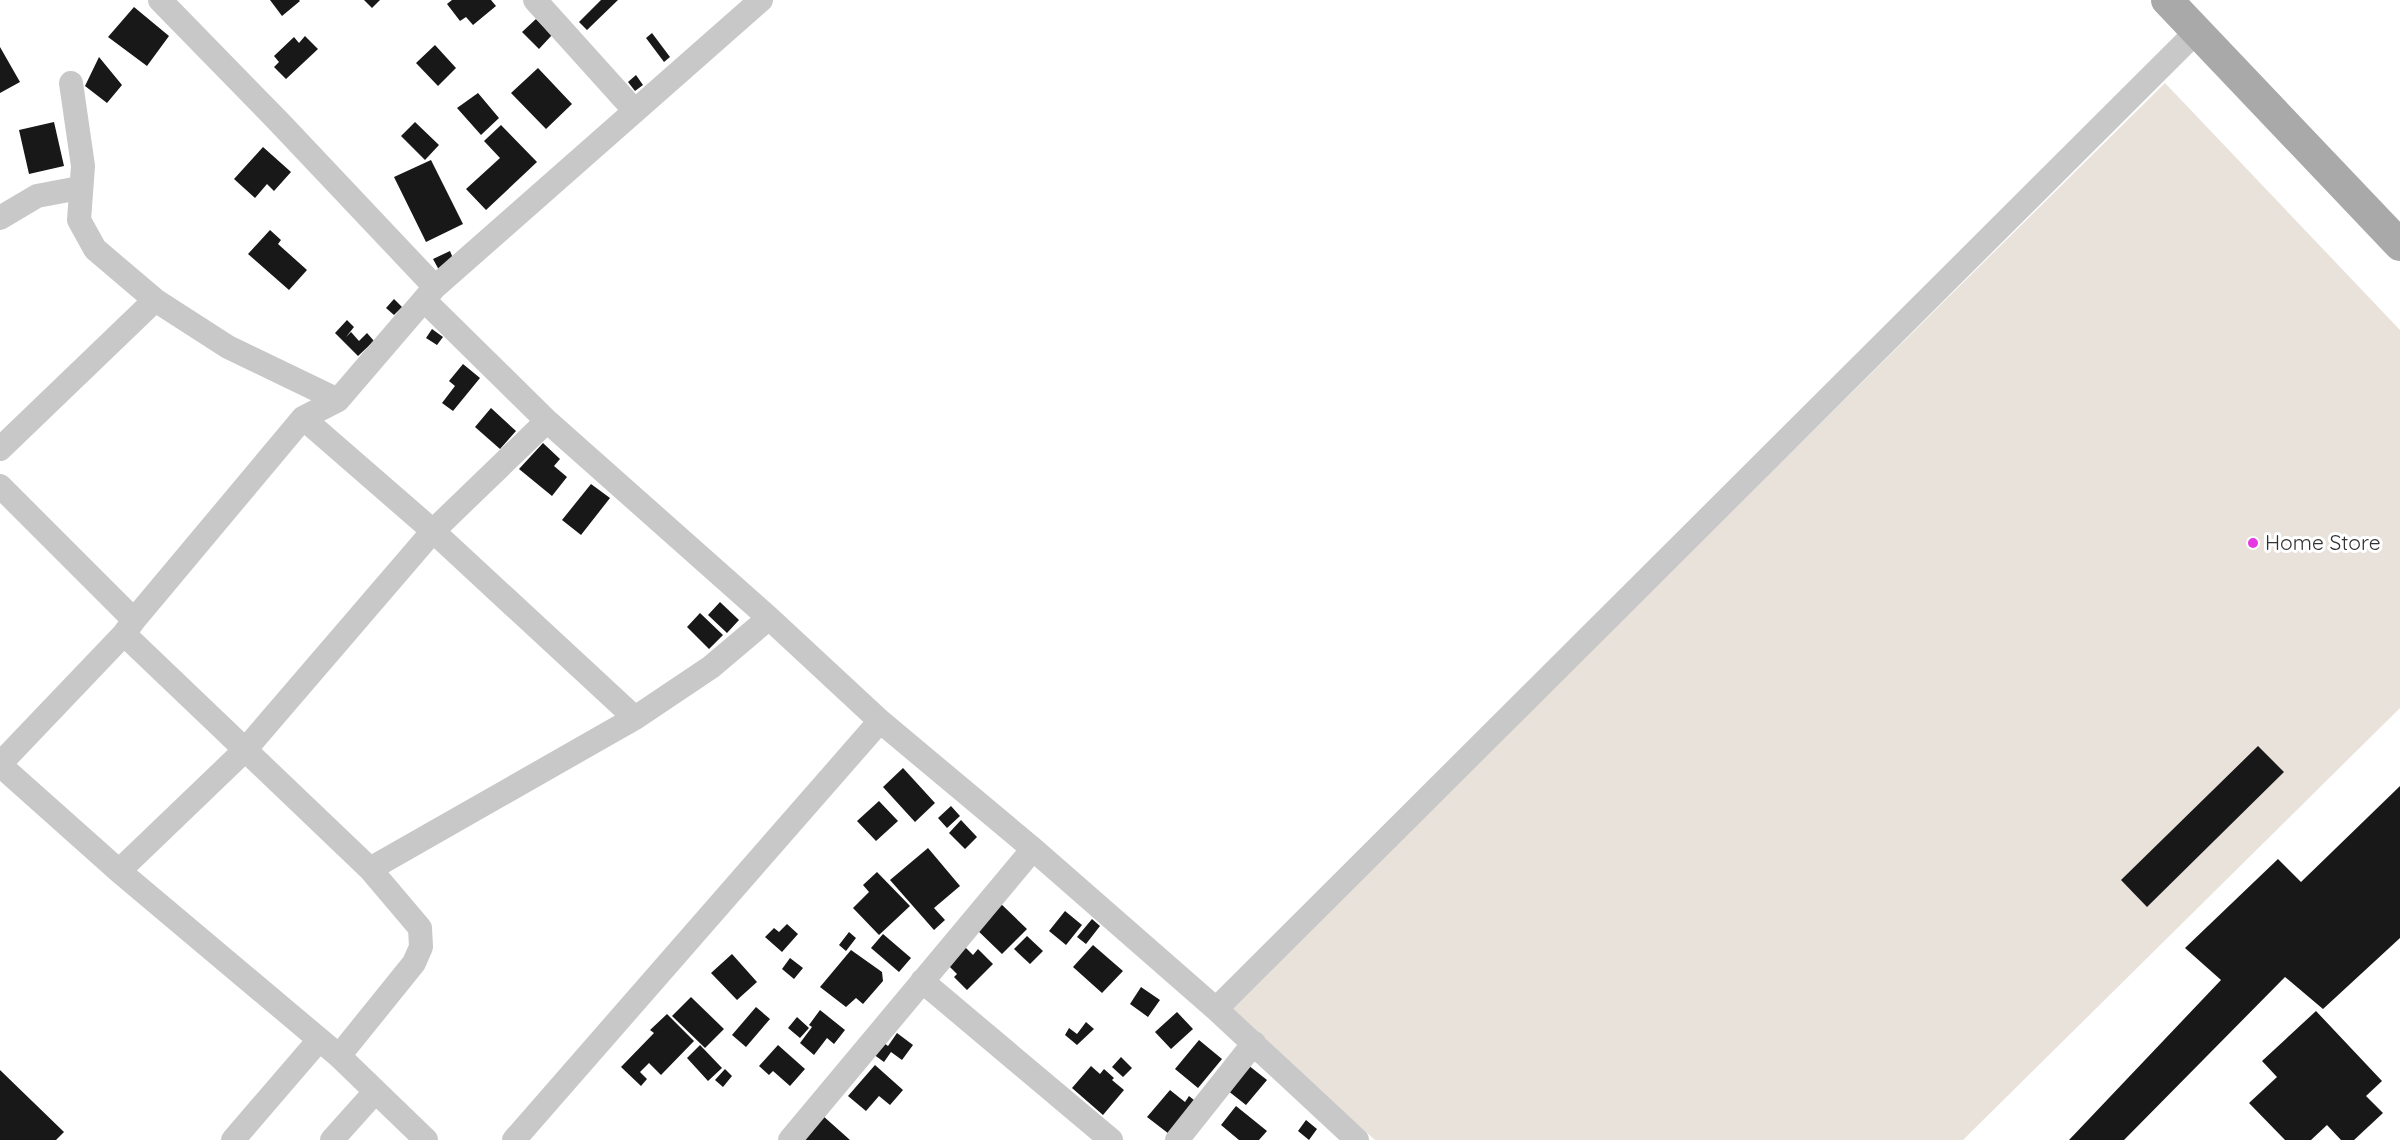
<svg xmlns="http://www.w3.org/2000/svg" width="2400" height="1140" font-family="Quicksand,sans-serif">
<style>
.green{fill:#e9e2da}
.building{fill:#181818}
.lines{fill:none;stroke-linecap:round;stroke-linejoin:round}
.minor{stroke:#c8c8c8;stroke-width:24}
.major{stroke:#a9a9a9;stroke-width:32}
.poi-dot{fill:#e537e2;stroke:#fff;stroke-width:2}
.labels{text-anchor:middle;stroke-width:6;stroke-linejoin:round;paint-order:stroke}
.poi-label{font-size:21px;fill:#313131;stroke:#fff;text-anchor:start}
</style>
<rect width="100%" height="100%" fill="#fff"/>
<path class="green" d="M2165,83L2400,330V708L1963,1140H1375L1228,1009Z"/>
<path class="building" d="M270,0H299L300,1L282,16Z
M364,0H380L372,8Z
M452,0H491L496,6L473,25L466,17L460,21L447,4Z
M601,0H618L587,30L579,22Z
M134,7L169,36L147,66L108,37Z
M536,19L552,35L539,49L522,32Z
M652,33L670,57L664,62L646,38Z
M305,36L318,49L286,79L274,67L279,62L274,56L294,37L299,43Z
M435,45L456,68L438,86L416,63Z
M0,47L20,82L0,93Z
M99,57L122,85L107,103L85,86Z
M538,68L572,104L546,129L511,93Z
M636,75L643,85L635,91L628,82Z
M478,93L499,118L481,135L457,108Z
M54,122L64,166L29,174L19,130Z
M415,122L439,145L425,160L401,136Z
M501,125L537,162L486,210L466,189L500,158L484,141Z
M263,147L291,172L274,191L267,184L255,198L234,179Z
M431,160L463,224L426,242L394,177Z
M270,230L281,240L278,244L307,270L289,290L248,254Z
M450,251L455,263L439,270L433,259Z
M394,299L402,307L394,315L386,308Z
M347,320L354,327L346,337L351,332L359,341L367,333L374,341L358,356L335,333Z
M432,329L443,337L437,345L426,338Z
M463,364L480,378L453,411L442,403L455,386L449,381Z
M491,408L516,431L500,449L475,427Z
M543,443L560,459L554,466L567,477L552,496L519,469Z
M591,484L610,498L581,535L562,520Z
M720,602L739,620L727,633L708,615Z
M700,613L723,635L709,649L687,627Z
M2258,746L2284,772L2147,907L2121,880Z
M903,768L935,803L915,822L883,787Z
M2400,786V938L2323,1009L2285,977L2124,1140H2069L2221,980L2185,948L2278,859L2301,882Z
M879,801L898,821L876,841L857,821Z
M951,806L960,816L947,828L938,818Z
M961,820L977,837L965,849L949,833Z
M928,848L960,886L934,908L945,920L934,930L890,880Z
M877,872L910,906L879,935L853,908L869,892L863,885Z
M998,901L1027,929L1002,954L973,926Z
M1065,911L1082,925L1066,945L1049,931Z
M1092,919L1100,926L1086,944L1077,937Z
M787,924L798,934L782,952L765,937L774,928L779,932Z
M849,932L856,938L846,951L839,945Z
M883,934L911,958L899,972L871,948Z
M1027,936L1043,951L1030,964L1014,949Z
M1093,945L1123,971L1102,993L1073,967Z
M965,947L973,955L978,949L993,964L967,990L954,977L957,974L948,965Z
M851,950L882,972L883,981L863,1004L856,998L846,1007L820,987Z
M732,954L757,982L737,1000L711,973Z
M790,958L803,968L794,979L782,969Z
M1141,987L1160,1000L1148,1017L1130,1004Z
M691,997L724,1029L705,1048L672,1016Z
M756,1007L770,1019L746,1047L732,1035Z
M820,1010L845,1030L834,1044L827,1038L814,1055L800,1043L812,1027L809,1025Z
M2316,1011L2382,1081L2366,1096L2383,1113L2354,1140H2341L2327,1125L2311,1140H2285L2249,1103L2277,1077L2262,1061Z
M1177,1012L1193,1029L1171,1049L1155,1032Z
M667,1014L694,1041L661,1075L649,1063L640,1072L647,1079L641,1086L621,1067L654,1033L650,1030Z
M797,1017L809,1028L800,1038L788,1028Z
M1086,1022L1094,1029L1077,1045L1065,1035L1069,1028L1077,1034Z
M897,1033L913,1045L902,1060L891,1052L884,1062L873,1054L881,1041L888,1046Z
M1199,1040L1222,1059L1198,1088L1175,1069Z
M700,1045L722,1068L708,1081L687,1058Z
M778,1045L805,1069L790,1086L773,1071L769,1075L759,1066Z
M1121,1057L1132,1068L1123,1077L1112,1067Z
M875,1065L903,1090L890,1105L879,1096L866,1111L848,1096Z
M1248,1065L1267,1080L1246,1105L1227,1090Z
M1091,1066L1100,1074L1104,1069L1114,1078L1112,1080L1124,1090L1103,1115L1072,1088Z
M725,1069L732,1076L723,1087L715,1080Z
M0,1070L64,1132L56,1140H0Z
M1170,1090L1185,1102L1189,1096L1200,1105L1173,1137L1147,1117Z
M1236,1106L1267,1131L1259,1140H1239L1221,1125Z
M822,1115L850,1140H800Z
M1306,1120L1317,1129L1309,1140L1298,1131Z"/>
<g class="lines">
<path class="minor" d="M160,0L280,123L435,287
M535,0L635,111
M71,83L83,166L79,220L95,249L155,300L228,347L338,400
M0,218L37,196L79,188
M424,300L547,421L769,618L880,721L1033,849L1216,1009L1357,1140
M303,418L433,531L635,718
M0,449L155,300
M0,486L134,620
M124,634L370,869L420,928L421,947L414,963L339,1056
M0,764L124,634L134,620L303,418L338,400L435,287L761,0
M0,765L119,871L339,1056L426,1140
M370,869L635,718L711,667L769,618
M119,871L245,750L433,531L547,421
M922,981L1111,1140
M1216,1009L2196,32
M233,1140L319,1040
M332,1140L375,1092
M514,1140L880,721
M790,1140L1033,849
M1177,1140L1254,1043"/>
<path class="major" d="M2167,0L2400,245"/>
</g>
<circle class="poi-dot" cx="2253" cy="543" r="6"/>
<g class="labels">
<g class="poi-label">
<text x="2265" y="550">Home Store</text>
</g>
</g>
</svg>
